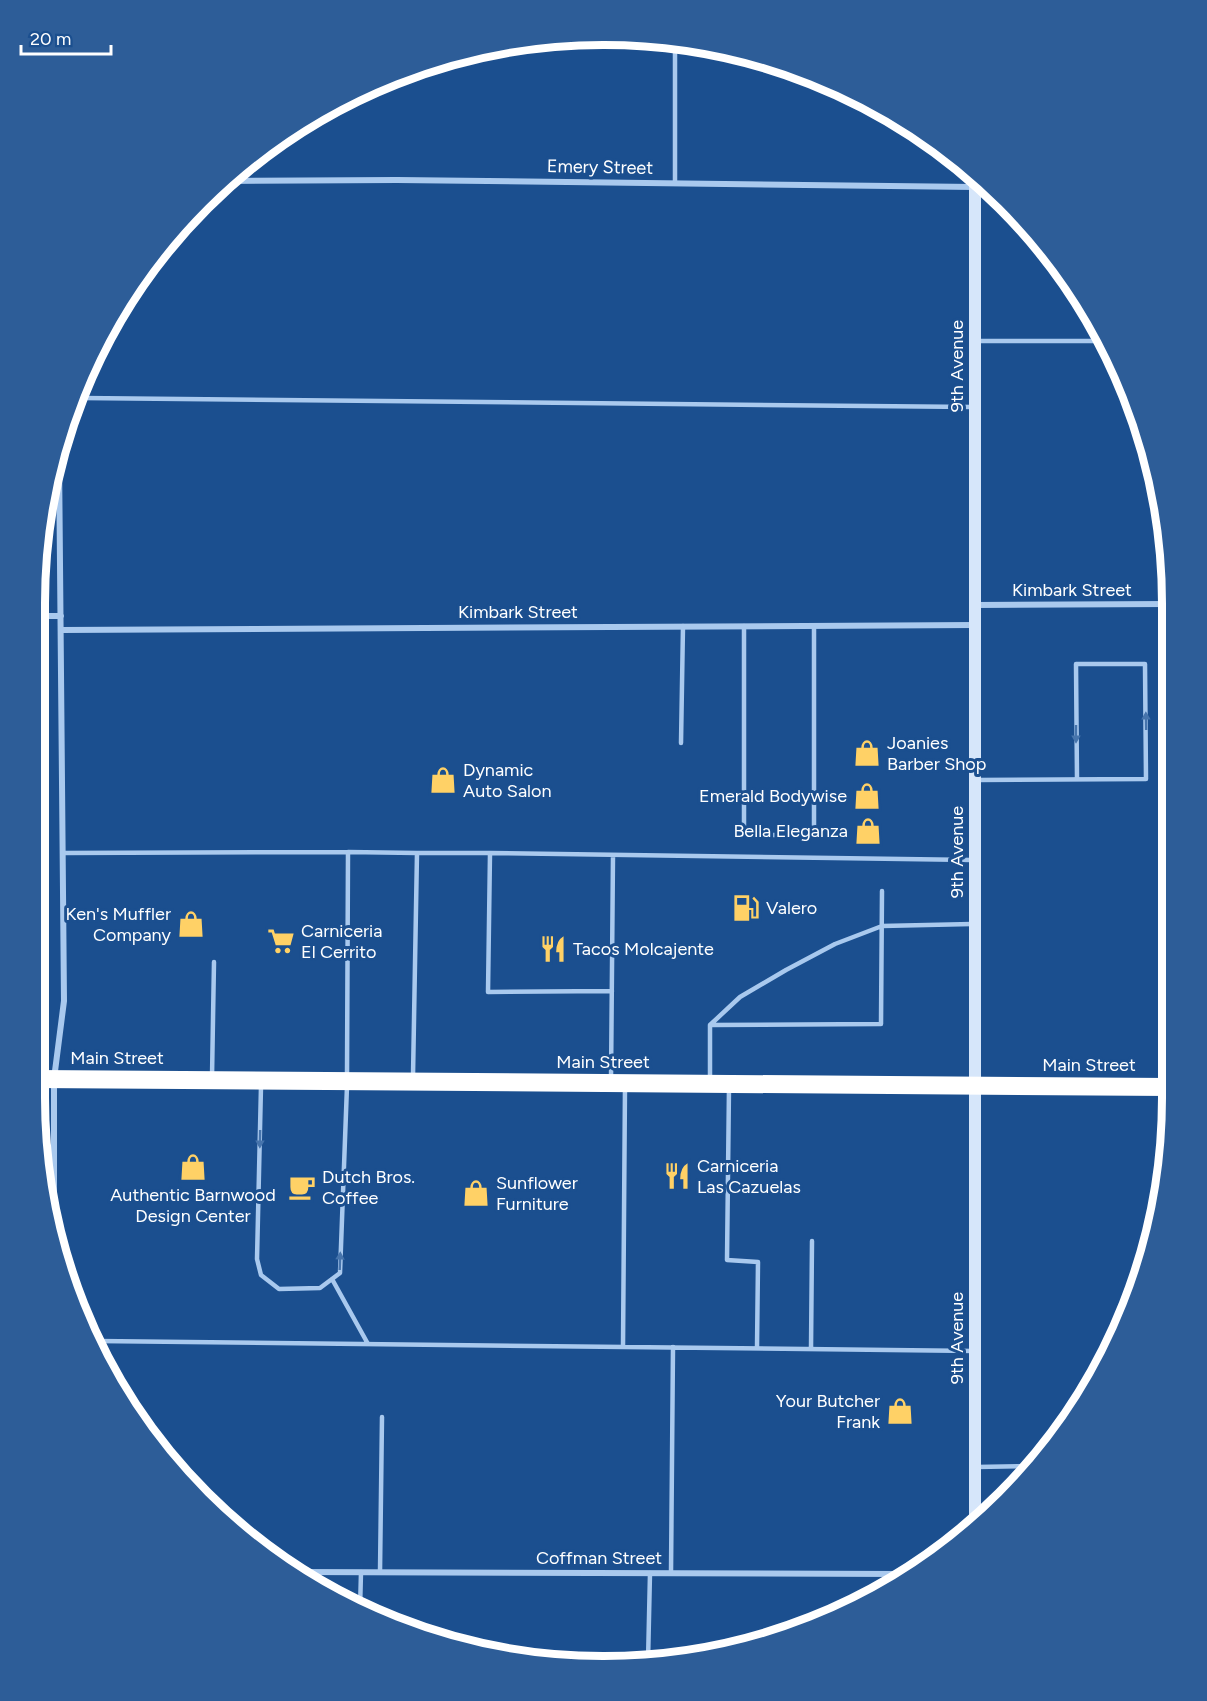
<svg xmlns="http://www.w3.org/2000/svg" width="1207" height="1701" font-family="Figtree,sans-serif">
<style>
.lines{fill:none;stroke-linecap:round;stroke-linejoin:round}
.lane{stroke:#a9c9ee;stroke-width:4.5}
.street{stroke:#a9c9ee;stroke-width:6}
.secondary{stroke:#d6e6fa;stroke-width:12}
.highway{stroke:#fff;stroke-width:18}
.oneway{fill:#4674ac}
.labels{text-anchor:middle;stroke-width:6;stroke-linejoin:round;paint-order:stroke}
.street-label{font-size:18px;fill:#fff;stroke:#1b4f8f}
.poi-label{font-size:18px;fill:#fff;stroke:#1b4f8f;text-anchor:start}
.rim{fill:none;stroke:#fff;stroke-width:8}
</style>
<rect width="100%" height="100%" fill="#1b4f8f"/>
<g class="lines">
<path class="lane" d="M675,183V41
M977,341H1107
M81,398L972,407
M744,626V835H814V626
M681,743L683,626
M977,780L1146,779L1145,664H1076L1077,779
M348,852L417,853L413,1076
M63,853L348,852L347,1077
M417,853H490L488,992L612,991
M490,853L972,860
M710,1025L881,1024L882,891
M212,1077L214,962
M611,1080L613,855
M710,1080V1025L740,997L786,970L835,944L882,926L972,924
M261,1086L257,1259L261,1275L279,1289L320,1288L340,1273L347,1086
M729,1087L727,1260L758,1262L757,1348
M332,1279L368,1344
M97,1341L975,1351
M623,1347L625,1086
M811,1349L812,1241
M976,1467L1034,1466
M380,1572L382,1417
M671,1573L673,1347
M360,1610L361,1572
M648,1662L650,1573"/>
<path class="street" d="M224,181L397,180L975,187
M975,605L1168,604
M35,616H61
M61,630L975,625
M54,1245V1079L64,1001L59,455
M298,1572L900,1574"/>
<path class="secondary" d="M975,1528V176"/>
<path class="highway" d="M35,1079L1171,1087"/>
</g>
<defs><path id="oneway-solid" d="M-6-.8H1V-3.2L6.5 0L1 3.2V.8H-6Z" transform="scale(1.5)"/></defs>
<g class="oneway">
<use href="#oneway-solid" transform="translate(1146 721) rotate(-91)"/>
<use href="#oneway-solid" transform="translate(1076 734) rotate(90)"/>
<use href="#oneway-solid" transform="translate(260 1139) rotate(91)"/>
<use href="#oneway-solid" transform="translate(340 1261) rotate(-88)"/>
</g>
<defs>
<symbol id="shop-bare" viewBox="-9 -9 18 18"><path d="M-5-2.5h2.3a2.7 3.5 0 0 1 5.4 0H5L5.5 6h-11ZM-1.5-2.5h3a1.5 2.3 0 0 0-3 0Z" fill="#ffd166" stroke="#1b4f8f" stroke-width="2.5" paint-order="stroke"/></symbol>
<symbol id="fuel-bare" viewBox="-9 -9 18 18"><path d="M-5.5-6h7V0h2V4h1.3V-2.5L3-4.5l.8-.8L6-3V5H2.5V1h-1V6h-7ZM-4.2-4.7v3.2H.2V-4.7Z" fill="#ffd166" stroke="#1b4f8f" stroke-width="2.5" paint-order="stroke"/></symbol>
<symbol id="supermarket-bare" viewBox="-9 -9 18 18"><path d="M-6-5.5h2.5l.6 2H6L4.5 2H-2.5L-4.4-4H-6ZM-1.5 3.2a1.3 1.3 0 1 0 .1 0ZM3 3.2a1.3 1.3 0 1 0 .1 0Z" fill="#ffd166" stroke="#1b4f8f" stroke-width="2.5" paint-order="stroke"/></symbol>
<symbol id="restaurant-bare" viewBox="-9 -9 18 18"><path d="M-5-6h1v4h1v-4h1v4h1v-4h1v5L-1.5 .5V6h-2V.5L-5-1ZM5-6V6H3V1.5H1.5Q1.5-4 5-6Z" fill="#ffd166" stroke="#1b4f8f" stroke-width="2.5" paint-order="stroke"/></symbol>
<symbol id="cafe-bare" viewBox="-9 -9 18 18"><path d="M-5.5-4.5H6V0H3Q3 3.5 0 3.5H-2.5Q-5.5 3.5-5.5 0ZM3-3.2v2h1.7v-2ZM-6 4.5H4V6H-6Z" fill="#ffd166" stroke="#1b4f8f" stroke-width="2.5" paint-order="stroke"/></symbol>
</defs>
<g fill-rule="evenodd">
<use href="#shop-bare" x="848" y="734" width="38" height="38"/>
<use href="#shop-bare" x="424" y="761" width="38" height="38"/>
<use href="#shop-bare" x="848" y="777" width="38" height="38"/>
<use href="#shop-bare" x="849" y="812" width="38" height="38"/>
<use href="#fuel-bare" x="727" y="889" width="38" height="38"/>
<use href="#shop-bare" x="172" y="905" width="38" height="38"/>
<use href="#supermarket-bare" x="262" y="922" width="38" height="38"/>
<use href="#restaurant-bare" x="534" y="930" width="38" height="38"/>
<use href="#shop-bare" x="174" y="1148" width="38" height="38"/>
<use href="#restaurant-bare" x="658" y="1157" width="38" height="38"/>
<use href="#cafe-bare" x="283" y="1168" width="38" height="38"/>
<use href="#shop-bare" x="457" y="1174" width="38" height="38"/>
<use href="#shop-bare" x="881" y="1392" width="38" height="38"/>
</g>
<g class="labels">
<g class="street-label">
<text transform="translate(600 167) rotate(1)" y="6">Emery Street</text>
<text transform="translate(957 366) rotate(-90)" y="6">9th Avenue</text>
<text x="1072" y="596">Kimbark Street</text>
<text x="518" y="618">Kimbark Street</text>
<text transform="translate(957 852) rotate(-90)" y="6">9th Avenue</text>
<text x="117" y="1064">Main Street</text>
<text x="603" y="1068">Main Street</text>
<text x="1089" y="1071">Main Street</text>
<text transform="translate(957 1338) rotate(-90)" y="6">9th Avenue</text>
<text x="599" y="1564">Coffman Street</text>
</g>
<g class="poi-label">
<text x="887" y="749">Joanies<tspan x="887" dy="21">Barber Shop</tspan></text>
<text x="463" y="776">Dynamic<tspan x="463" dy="21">Auto Salon</tspan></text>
<text x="847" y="802" text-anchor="end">Emerald Bodywise</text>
<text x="848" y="837" text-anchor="end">Bella Eleganza</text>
<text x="766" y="914">Valero</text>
<text x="171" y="920" text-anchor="end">Ken's Muffler<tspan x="171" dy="21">Company</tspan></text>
<text x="301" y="937">Carniceria<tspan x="301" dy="21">El Cerrito</tspan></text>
<text x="573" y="955">Tacos Molcajente</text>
<text x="697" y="1172">Carniceria<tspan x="697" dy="21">Las Cazuelas</tspan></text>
<text x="322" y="1183">Dutch Bros.<tspan x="322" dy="21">Coffee</tspan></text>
<text x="496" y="1189">Sunflower<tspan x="496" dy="21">Furniture</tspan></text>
<text x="193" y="1201" text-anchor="middle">Authentic Barnwood<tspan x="193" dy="21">Design Center</tspan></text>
<text x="880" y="1407" text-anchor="end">Your Butcher<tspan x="880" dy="21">Frank</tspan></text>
</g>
</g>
<path d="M0 0H1207V1701H0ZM603 45H604A558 558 0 0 1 1162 603V1098A558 558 0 0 1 604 1656H603A558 558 0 0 1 45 1098V603A558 558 0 0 1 603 45Z" fill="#2d5d98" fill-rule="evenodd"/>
<path class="rim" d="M603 45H604A558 558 0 0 1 1162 603V1098A558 558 0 0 1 604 1656H603A558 558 0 0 1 45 1098V603A558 558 0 0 1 603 45Z"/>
<path d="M21 45v9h90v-9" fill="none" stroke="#ffffff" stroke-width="3"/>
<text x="30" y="45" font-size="18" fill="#ffffff" stroke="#1b4f8f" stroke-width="4.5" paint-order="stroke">20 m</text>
</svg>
